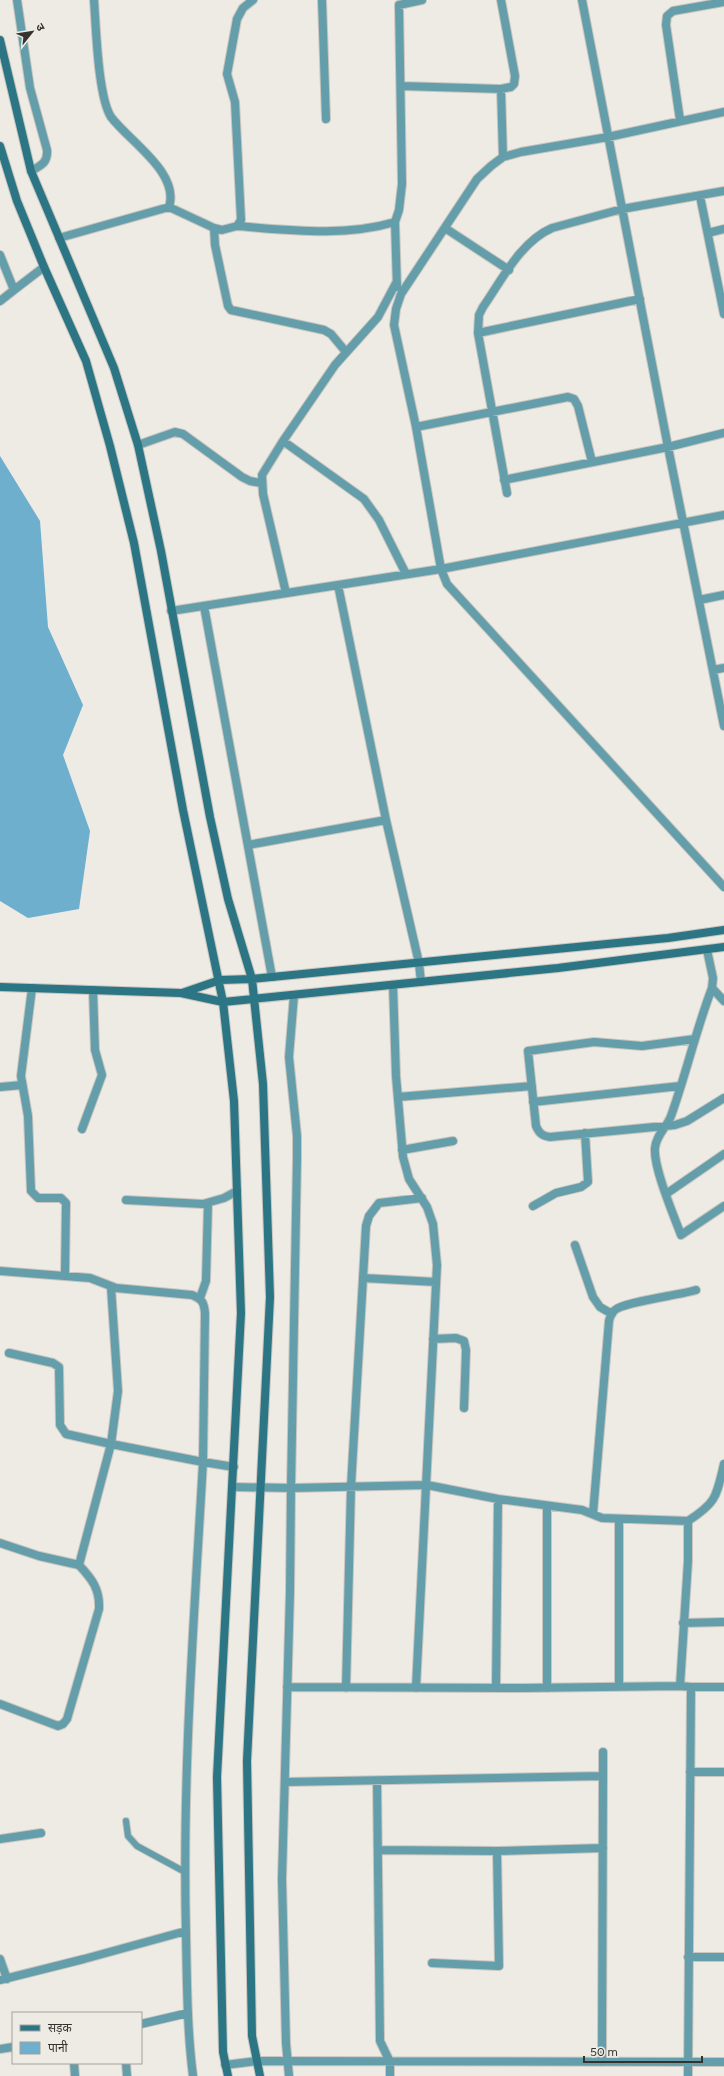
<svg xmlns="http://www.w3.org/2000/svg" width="724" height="2076" font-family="Figtree,'Noto Sans Devanagari',sans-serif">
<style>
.water{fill:#6dafcc}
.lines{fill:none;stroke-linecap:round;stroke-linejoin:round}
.lane-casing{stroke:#c8c6bf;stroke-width:8}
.street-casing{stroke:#c8c6bf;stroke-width:10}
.secondary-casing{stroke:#c8c6bf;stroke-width:10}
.lane{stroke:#659eab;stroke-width:6}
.street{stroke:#659eab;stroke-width:8}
.secondary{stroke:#2b7584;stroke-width:8}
</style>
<rect width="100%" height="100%" fill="#edebe3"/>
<path class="water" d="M0,456L40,521L48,627L83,705L63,755L90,831L79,909L28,918L0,901Z"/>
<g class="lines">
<defs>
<path id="lane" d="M126,1821L128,1836L137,1846L185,1872"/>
<path id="street" d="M17,0L30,88L47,150C48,162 42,165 31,171
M94,0C96,27 98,97 111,117C130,142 180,173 169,207L214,228L222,230L237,226L241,220L235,102L227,74L237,19L243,8L253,0
M322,0L326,119
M582,0L668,447L724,726
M401,86L501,89L511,87L514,84L515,76L501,0
M501,89L503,157
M724,112L608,137L521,152L503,157L491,166L477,179L401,294L396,309L394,325L416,427L441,569L447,584L724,887
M680,120L666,25L667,16L673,11L724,2
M700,196L724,314
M395,222L397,287
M237,226C289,230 345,237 395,222L399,210L402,184L399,5L422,0
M214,228L215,245L228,306L231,310L324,330L331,334L346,352
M445,228L509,270
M708,233L724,229
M59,238L169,207
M0,255L14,290L0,301
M14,290L44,267
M478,333L479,315L483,307C502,280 520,242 552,228L622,209L724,191
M416,427L568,397L574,399L578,406L592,462
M283,441L364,499L379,520L406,574
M138,445L175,432L183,434L242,477L250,481L261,483
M504,480L668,447L724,433
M507,493L478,333L640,299
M338,585L386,820L419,963L421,982
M286,593L263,494L262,475L283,441L335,365L378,317L396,283
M699,600L724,595
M204,606L272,977
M171,611L441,569L724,515
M713,670L724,668
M248,845L386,820
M707,950L713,978L712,988C696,1030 686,1074 671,1116C667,1127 656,1135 655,1148C653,1167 674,1216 681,1235L724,1206
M393,985L396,1076L403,1157L409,1179L427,1207L433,1224L437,1265L416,1688
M32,988L21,1076L28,1116L31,1191L38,1198H61L66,1203L65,1275
M712,988L724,1001
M294,995L289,1057L297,1136V1159L291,1488L427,1485L498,1499L582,1510L602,1518L688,1521V1561L680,1686L691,1687
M695,1039L642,1046L594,1042L528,1051L536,1126C539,1133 542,1136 550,1137L675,1125L687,1121L724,1098
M0,1087L22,1085
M398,1097L532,1086
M533,1102L680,1086
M82,1129L102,1075L95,1050L93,990
M402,1150L453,1141
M666,1194L724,1154
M126,1200L203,1204L224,1198L237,1191
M533,1206L556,1193L581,1187L588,1182L585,1133
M575,1245L593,1297L600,1307L612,1314
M0,1271L90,1278L116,1288L192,1295C202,1299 204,1302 205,1313L203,1462L234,1467
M363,1278L436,1282
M200,1298L206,1281L208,1203
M433,1339L456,1338L464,1341L466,1350L464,1408
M9,1353L53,1363L59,1367L60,1425L66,1434L111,1444L118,1391L111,1287
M233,1487L291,1488L290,1592L282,1879L286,2043L289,2076
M593,1514L609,1321C610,1317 612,1312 615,1310C623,1302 681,1295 696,1290
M688,1521C717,1502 716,1497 724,1464
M0,1543L39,1556L79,1565L111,1444L203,1462C194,1619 182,1776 186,1934C187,1982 187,2029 193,2076
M683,1623L724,1622
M287,1687L523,1688L680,1686
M619,1687V1519
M346,1688L351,1487L366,1226L369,1216L379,1203L422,1198
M496,1688L498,1499
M547,1688V1506
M0,1704L58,1726L63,1724L67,1719L99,1609C100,1589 92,1579 79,1565
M690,1772H724
M377,1781L380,2041L390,2062V2076
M285,1782L603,1776V1752
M0,1839L41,1833
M378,1850L497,1851L603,1848
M688,1957H724
M0,1959L7,1979
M432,1963L499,1966L497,1851
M0,1980L84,1959L186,1931
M141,2024L188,2013
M0,2049L13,2047
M602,2062L603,1776
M74,2063L75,2076
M126,2063L127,2076
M225,2065L257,2061L724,2062
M688,2076L691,1687H724"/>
<path id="secondary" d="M0,40L31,171L114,368L138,445L161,551L210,817L228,899L252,979L263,1084L270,1297L247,1761L252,2036L260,2076
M0,146L17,201L44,267L86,361L110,446L134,543L183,810L223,1002L234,1101L241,1313L217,1777L223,2052L228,2076
M0,987L181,993L223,1002L558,968L724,947
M182,993L220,980L252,979L668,938L724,930"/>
</defs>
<use href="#lane" class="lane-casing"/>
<use href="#street" class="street-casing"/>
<use href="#secondary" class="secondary-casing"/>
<use href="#lane" class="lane"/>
<use href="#street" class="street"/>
<use href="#secondary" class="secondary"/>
</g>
<rect x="12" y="2012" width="130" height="52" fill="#edebe3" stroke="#a3a19b"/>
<rect x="20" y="2025" width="20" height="6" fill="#2b7584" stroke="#a3a19b"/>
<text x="48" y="2032" font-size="12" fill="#343330">सड़क</text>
<rect x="20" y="2042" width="20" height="12" fill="#6dafcc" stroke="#a3a19b"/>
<text x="48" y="2052" font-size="12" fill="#343330">पानी</text>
<g transform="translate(32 32) rotate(60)" stroke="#edebe3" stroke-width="3" paint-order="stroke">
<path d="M0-3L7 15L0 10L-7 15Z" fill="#343330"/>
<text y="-6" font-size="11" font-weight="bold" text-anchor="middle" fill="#343330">उ</text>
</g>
<path d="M584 2056v6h118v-6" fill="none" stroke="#343330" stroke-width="2"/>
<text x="590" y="2056" font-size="12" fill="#343330" stroke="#edebe3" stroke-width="3" paint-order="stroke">50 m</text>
</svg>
